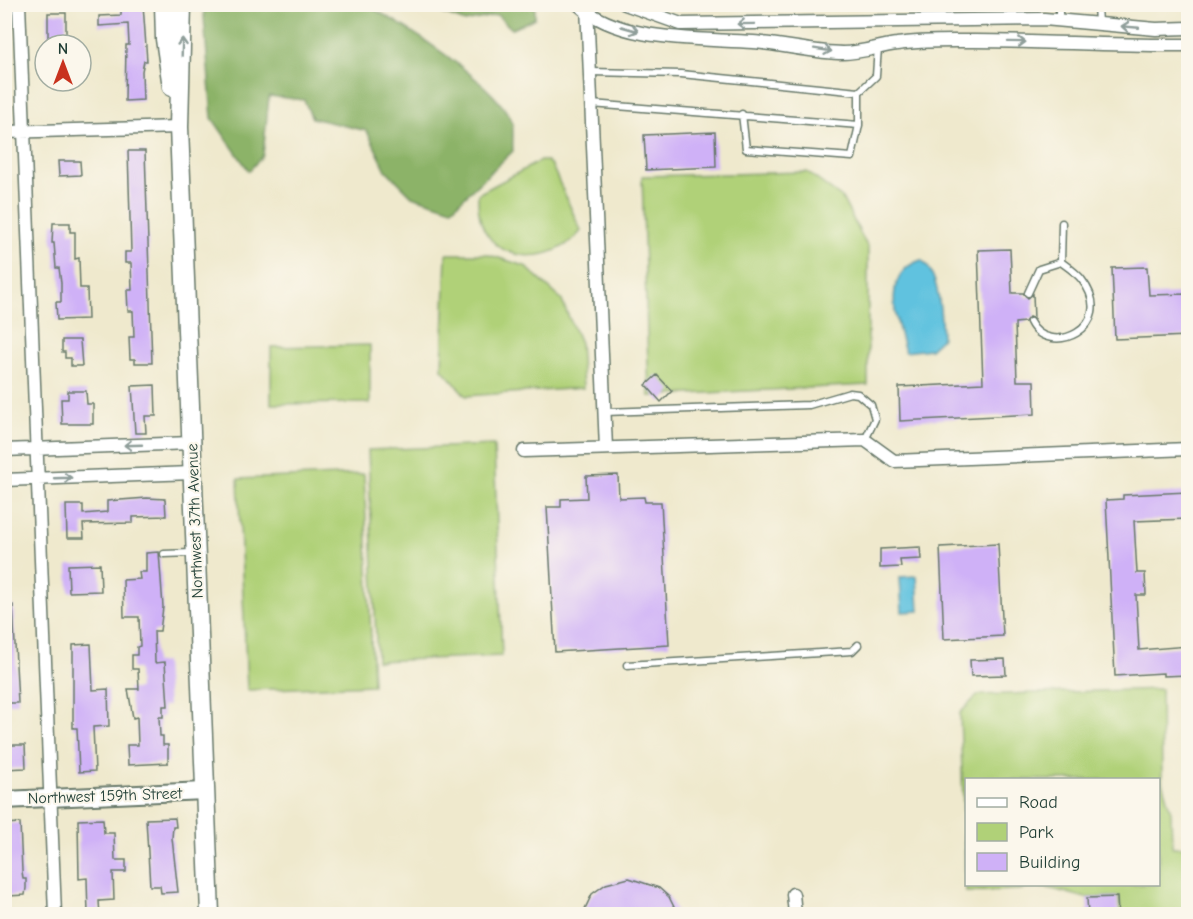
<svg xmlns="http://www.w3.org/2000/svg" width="1193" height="919" font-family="'Comic Neue',sans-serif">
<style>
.green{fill:#b0d178;stroke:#688756;stroke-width:1.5;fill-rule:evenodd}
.forest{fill:#8cb368;stroke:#56784e;stroke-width:1.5}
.water{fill:#61c2df;stroke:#40808a;stroke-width:1.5}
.building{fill:#cfb1f7}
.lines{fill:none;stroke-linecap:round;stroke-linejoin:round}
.lane-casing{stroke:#68796a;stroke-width:9}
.street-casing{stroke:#68796a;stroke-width:15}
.secondary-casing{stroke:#68796a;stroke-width:20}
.primary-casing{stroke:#68796a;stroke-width:21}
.lane{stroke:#fff;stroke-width:6}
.street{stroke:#fff;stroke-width:12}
.secondary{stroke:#fff;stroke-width:16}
.primary{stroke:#fff;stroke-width:18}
.oneway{stroke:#8f9e9a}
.labels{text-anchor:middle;stroke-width:4.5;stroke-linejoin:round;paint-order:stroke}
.street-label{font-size:16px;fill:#1f3d34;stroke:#fbf7ec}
</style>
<rect width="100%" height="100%" fill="#fbf7ec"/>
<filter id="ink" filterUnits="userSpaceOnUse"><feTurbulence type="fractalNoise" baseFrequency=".0167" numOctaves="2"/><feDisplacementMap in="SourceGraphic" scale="12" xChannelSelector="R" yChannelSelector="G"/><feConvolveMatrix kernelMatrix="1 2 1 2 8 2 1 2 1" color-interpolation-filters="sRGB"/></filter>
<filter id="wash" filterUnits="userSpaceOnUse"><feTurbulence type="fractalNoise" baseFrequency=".008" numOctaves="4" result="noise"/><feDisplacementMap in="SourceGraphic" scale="24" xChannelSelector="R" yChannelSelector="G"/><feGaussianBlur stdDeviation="1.35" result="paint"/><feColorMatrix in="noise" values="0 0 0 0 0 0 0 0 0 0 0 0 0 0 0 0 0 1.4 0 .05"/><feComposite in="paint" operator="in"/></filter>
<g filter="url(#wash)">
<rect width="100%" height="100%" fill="#efe9cd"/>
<path class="green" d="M540,161H547L552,166L581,231C557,262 501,267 483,227C478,216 478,205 478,194Z
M807,172L842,198L868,248V385L649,396L642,176Z
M446,254H486L525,266L561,299L580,343L583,388L466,396L442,369Z
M370,345V403L271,404V347Z
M494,445L502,656L377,661L368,450Z
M364,474L373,685L247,690L238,479Z
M1161,689L1162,782L1171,812L1172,847H1188V902L1178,913L1120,914L1119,897L1086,898L1049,888L966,892L960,713L978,695ZM966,780H1158V884H966Z"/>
<path class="forest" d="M363,4C398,19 501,87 512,123C514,131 512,143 513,151L452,209L412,196L386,170L367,131L312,118L304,100L269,96L263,155L249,171L212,118L203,5Z
M441,5H535V18L512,29L497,15L465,22L442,13Z"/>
<path class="water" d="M921,260C940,273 941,316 942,338L930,349L905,352C897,322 879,274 921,260Z
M917,576L919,611L902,612L900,577Z"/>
<g id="blocks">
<path class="building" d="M121,4H143L147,61H144L142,71L143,100L125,101L126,45H129L128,24L99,26V16L121,15Z
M48,13H66V37H48Z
M715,132L716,167L646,170L644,135Z
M128,151H145L152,363H135V359H130L129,337H134L133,311H128L127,290H132L131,263H125V252H131Z
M58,161H80L81,175L59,176Z
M53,223H70V232H75V259L79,258L80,288H87L88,319L57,320L56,302H61V283L59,268H56L54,243H52Z
M1010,249L1012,293H1023L1028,298L1033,294L1034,319L1029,317L1025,322L1015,323L1017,381H1034L1035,414L900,421L899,387L983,383L978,250Z
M1147,267L1149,295L1188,294V336L1115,339L1112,268Z
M62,340H80L82,366H71V358H65V352H62Z
M657,375L672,391L661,402L646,385Z
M155,385L156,416H145L146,433H135L132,386Z
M68,391H86L87,404H93V424H62L61,399H68Z
M618,475L619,498L644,497L645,502H661L669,645L555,652L547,507H561V499L587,498L586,476Z
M1188,492V519L1134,521L1137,573H1145L1146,595H1136L1139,650L1188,646V675L1163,676V673L1115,676L1106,500L1123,499V495Z
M147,498L165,499L166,516L133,517V523L83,524L84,538H67L66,505H83V514L107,512V501Z
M998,544L1003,636L944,639L940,547Z
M920,547L921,559L900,560L901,567L880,568V549Z
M159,552L163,607L160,631H154L155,663L165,662L168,706H163V717H159L160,736H163V745H168V763L128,765L127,745H138L137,717L133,718L128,689H139L138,669H132V655H137V647L140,646L139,617H124L123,580L140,579L139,572H146V553Z
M100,564L101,591L69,592L68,565Z
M13,605L18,703H4V606Z
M91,644L93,690L108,689L109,726L93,727L95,771L79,772L77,728H73V645Z
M1005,659L1006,675L971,676L970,660Z
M4,745H25L26,768L4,769Z
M175,818L176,827H173L172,838L178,892L161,893L160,886H150L146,819Z
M103,819L104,833H114L115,860H126V872H113L114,900L99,901L100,915H88L87,878L79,879L78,820Z
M20,823L22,871L23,879H26V888L25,895L8,896V892H4V824Z
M629,878L659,888L669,897L678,915H582L592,894L606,884Z
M1117,897L1118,915H1088L1087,898Z"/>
</g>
</g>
<g filter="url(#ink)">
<use href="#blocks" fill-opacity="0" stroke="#68796a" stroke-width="1.5"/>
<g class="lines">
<defs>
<path id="lane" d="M1059,4V20
M1097,4L1098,24
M590,72L681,74L859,92L876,76L878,47
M591,104L859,125V92
M742,114L746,149L852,157L859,125
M1028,293L1039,269L1061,262
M1030,322C1048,359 1119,328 1082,280C1077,273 1068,267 1061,262L1062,223
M605,412L809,405L850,393L858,394L871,405L875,419L865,440
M164,554L192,553
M627,665L852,651L858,645"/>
<path id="street" d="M19,4L55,914
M578,4C619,43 700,38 753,42C781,44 816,53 843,53C861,53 880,46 897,44C922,40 949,41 974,41C1046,41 1117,46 1188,45
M625,4L681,24L1044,19L1156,29L1188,28
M587,6L606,448
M4,132L179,127
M4,450L191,443
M524,451L865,440L894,461L1188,449
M4,480L192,473
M793,894L795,914"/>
<path id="secondary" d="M4,800L205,791"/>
<path id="primary" d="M164,4L165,39L172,87
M182,4L179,127L210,914"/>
</defs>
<use href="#lane" class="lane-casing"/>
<use href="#street" class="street-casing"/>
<use href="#secondary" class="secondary-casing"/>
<use href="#primary" class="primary-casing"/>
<use href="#lane" class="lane"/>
<use href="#street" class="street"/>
<use href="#secondary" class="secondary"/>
<use href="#primary" class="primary"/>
</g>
<defs><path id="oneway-shaft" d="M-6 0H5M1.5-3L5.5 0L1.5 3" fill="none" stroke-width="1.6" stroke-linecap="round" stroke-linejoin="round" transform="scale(1.5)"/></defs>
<g class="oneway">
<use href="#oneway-shaft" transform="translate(746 24) rotate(179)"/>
<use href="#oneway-shaft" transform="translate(1130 27) rotate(-175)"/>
<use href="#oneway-shaft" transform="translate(630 29) rotate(16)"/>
<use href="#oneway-shaft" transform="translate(1017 42) rotate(1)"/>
<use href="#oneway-shaft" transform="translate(182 47) rotate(-88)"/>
<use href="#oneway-shaft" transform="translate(823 50) rotate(9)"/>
<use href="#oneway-shaft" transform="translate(133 445) rotate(178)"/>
<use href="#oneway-shaft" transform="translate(63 478) rotate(-2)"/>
</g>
</g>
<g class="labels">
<g class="street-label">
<text transform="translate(194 521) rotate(-92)" y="6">Northwest 37th Avenue</text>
<text transform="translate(105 795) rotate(-2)" y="6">Northwest 159th Street</text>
</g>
</g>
<rect width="1193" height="919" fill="none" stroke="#fbf7ec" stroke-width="24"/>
<rect x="965" y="778" width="195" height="108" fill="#fbf7ec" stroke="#a3ada2" stroke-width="1.5"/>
<rect x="977" y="798" width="30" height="9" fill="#ffffff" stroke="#a3ada2" stroke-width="1.5"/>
<text x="1019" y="808" font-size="18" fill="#1f3d34">Road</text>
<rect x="977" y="823" width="30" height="18" fill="#b0d178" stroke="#a3ada2" stroke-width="1.5"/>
<text x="1019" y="838" font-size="18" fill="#1f3d34">Park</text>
<rect x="977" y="853" width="30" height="18" fill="#cfb1f7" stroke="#a3ada2" stroke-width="1.5"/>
<text x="1019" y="868" font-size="18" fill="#1f3d34">Building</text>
<g transform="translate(63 63)"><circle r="28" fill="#fbf7ec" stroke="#a3ada2" stroke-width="1.5"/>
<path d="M0-4.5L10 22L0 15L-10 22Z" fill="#c8321e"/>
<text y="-9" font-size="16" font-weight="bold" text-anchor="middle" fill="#1f3d34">N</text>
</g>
</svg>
